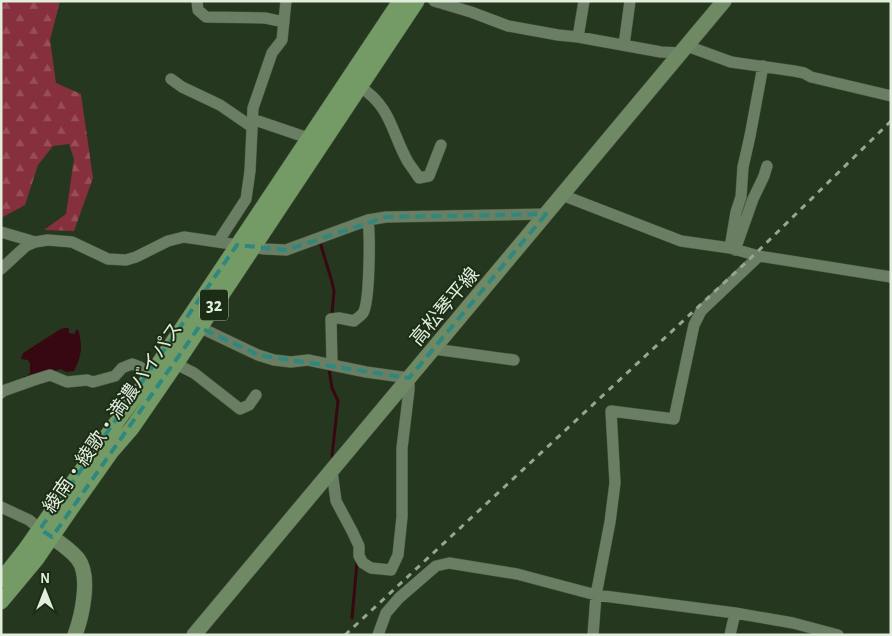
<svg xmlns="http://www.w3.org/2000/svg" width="892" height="636" font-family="'Alegreya Sans','Noto Sans JP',sans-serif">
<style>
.forest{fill:url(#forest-firs)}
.water{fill:#370811}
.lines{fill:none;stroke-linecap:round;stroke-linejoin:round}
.stream{stroke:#370811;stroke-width:3}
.minor-casing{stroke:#45543f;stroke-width:12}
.secondary-casing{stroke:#45543f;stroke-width:16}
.trunk-casing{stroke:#45543f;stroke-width:16}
.minor{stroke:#6a7e63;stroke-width:11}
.secondary{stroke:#6e8964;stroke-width:15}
.trunk{stroke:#749b66;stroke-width:15}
.rail{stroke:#98a592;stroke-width:3;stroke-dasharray:6 6;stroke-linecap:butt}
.marked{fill:none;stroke:#2f887f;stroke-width:4;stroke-dasharray:10 6;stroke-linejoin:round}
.labels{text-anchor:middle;stroke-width:4;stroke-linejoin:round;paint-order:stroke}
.shield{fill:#1c2d15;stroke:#a7b3a2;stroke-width:1}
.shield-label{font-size:18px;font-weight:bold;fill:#e2edde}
.street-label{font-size:19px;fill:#e2edde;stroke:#1c2d15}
</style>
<defs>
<pattern id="forest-firs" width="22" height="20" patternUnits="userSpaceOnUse" patternTransform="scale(1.25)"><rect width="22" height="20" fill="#86303d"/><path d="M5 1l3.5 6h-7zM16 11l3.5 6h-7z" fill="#974e59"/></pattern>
</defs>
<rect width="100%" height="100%" fill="#26371f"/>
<path class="forest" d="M1,1H60L50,40L56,83L81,94L93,178L74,231L44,230L66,214L74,159L69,144L53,146L38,165L25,205L1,218Z"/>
<path class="water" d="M64,328H69V333L74,334L77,329L78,330C79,333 80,335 80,338C83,349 79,362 74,371L66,372L61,369L54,371V373L26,379L23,376H27L30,373V364L28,360L21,359L23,353L59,330Z"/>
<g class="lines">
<path class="stream" d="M320,242L332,282L334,291L332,314
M329,369L332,388L338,401L332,456
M352,618L357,562"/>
<defs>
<path id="minor" d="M197,1L198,10L206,17L265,18L284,22
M434,1L471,12L508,26L558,35L578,37L661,52L681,53
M578,37L584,1
M624,45L630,1
M687,46L731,62L794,71L804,73L811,77L891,96
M171,79L182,87L220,105L252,127
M360,87C391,106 392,134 408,162C412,168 416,173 419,178L429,176L441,145
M252,119L308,138
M562,195L681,241L730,248L759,256L891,277
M1,232L35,242
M218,242L246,199L250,171L253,108L272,53L282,40L286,1
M730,248L736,212L741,197L743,167L750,136L763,66
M735,250L753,199L764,176L767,166
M1,269L26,246L35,242L48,240L72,242L108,259L126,260L136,257L168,241L184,237L265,249L286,250L368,220L386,217L546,214
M199,327L258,355L274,360L291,362L308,360L366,372L409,378V390L402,448V517L398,555L391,570L371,568L363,563L359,556V546L352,531L336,501L332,471
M434,349L514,360
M332,364L331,319L339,318L354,321C356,319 361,316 363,313C370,302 370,235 368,220
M1,393L3,391L34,380L50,375L67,382L87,380L93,382L115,376L122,368L132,364L140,367L151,375L176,364L194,373L240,409L249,405L256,395
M1,507L29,520L40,529
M378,635L386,613L399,598L436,566L449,563L517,574L596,595L735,613L793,623L838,635
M593,635L596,595L610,522L615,483L611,411L674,419L694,325L701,311L759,256
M730,635L735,613"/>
<path id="secondary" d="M41,530C52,537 70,549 78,559C91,576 82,616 75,635
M194,635L724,1"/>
<path id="trunk" d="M1,580L24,551L60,500L151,375L400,1
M1,602L36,560L71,509L112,451L132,428L176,364L417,1"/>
</defs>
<use href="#minor" class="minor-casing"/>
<use href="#secondary" class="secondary-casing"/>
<use href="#trunk" class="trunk-casing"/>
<use href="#minor" class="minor"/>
<use href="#secondary" class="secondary"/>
<use href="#trunk" class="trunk"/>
<path class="rail" d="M345,635L754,255L891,121"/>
</g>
<path class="marked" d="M546,214L409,378L258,355L199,327L52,537L40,529L237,245L286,250L386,217Z"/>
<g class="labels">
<rect class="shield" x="200" y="289.5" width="28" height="31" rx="4"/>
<g class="shield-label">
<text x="214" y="311">32</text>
</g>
<g class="street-label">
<text transform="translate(444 306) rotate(-50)" y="7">高松琴平線</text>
<text transform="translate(112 417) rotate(-55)" y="7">綾南・綾歌・満濃バイパス</text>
</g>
</g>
<rect width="892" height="636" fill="none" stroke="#e2edde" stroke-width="5"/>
<g transform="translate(45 591)" stroke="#1c2d15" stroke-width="4" paint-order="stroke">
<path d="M0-4L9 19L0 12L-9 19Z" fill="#e2edde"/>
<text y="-8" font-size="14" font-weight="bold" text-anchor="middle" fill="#e2edde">N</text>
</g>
</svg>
